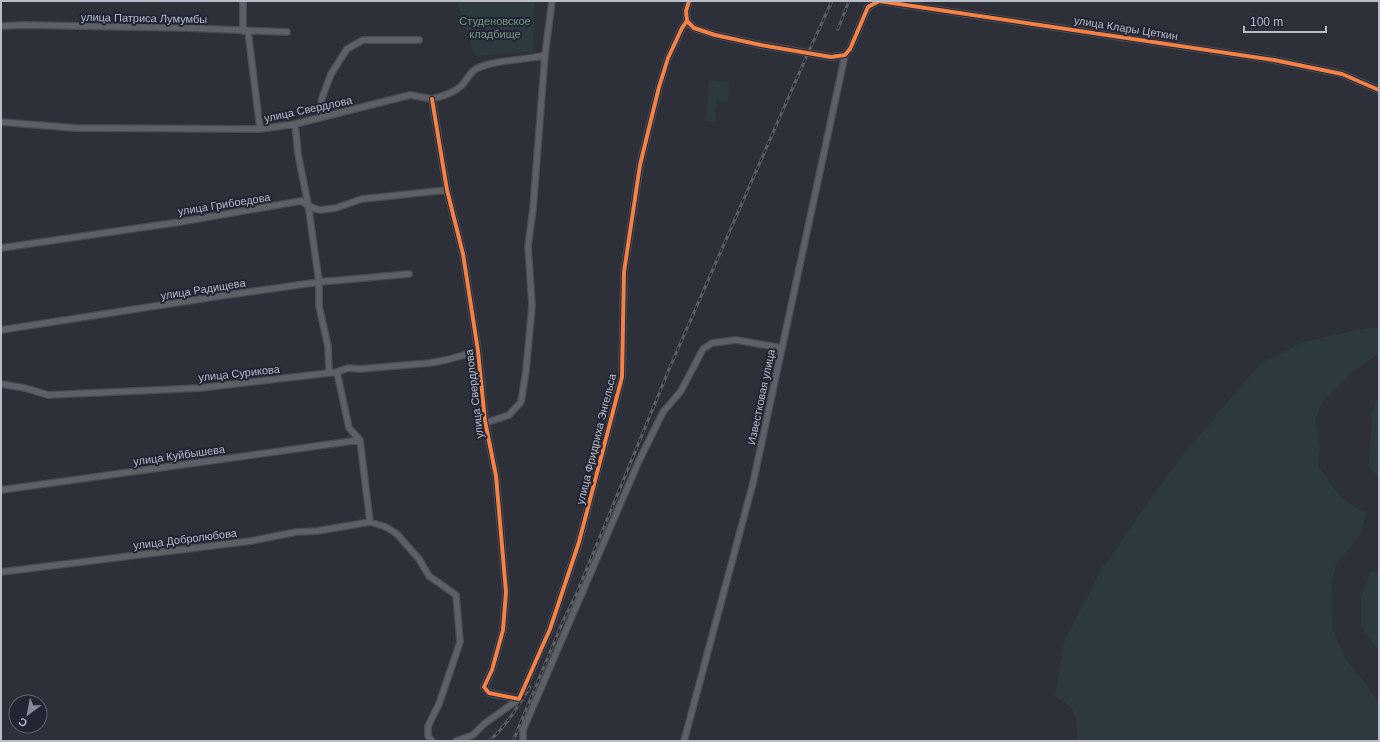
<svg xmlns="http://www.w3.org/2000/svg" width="1380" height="742" font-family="Arial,sans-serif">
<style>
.green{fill:#2c393f}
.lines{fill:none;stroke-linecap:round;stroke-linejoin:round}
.street-casing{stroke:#4a4c52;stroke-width:8}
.street{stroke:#5e6067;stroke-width:5.5}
.rail-casing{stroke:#5c5e65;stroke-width:3}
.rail{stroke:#222533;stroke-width:1.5;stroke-dasharray:4.5;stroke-linecap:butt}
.cycleway-casing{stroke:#222533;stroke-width:6}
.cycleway{stroke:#f48246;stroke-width:4}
.labels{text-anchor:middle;stroke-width:4;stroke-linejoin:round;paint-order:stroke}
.street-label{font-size:11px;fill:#b9bcc9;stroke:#222533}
.park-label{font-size:11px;fill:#739783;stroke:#222533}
</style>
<rect width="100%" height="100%" fill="#2e3039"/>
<path class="green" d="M457,1H534L533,52L475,56Z
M709,80L729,82L728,101L717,100L715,121H705Z
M1379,327V355L1375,356L1352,373L1322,402L1315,420L1320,445L1318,466L1342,499L1366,513L1360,536L1337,562L1331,582L1333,629L1344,656L1379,702V741H1078L1076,718L1071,707L1055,696L1064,642L1101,570L1173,467L1259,365L1300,343L1356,330Z
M1379,396V478L1369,465L1372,410Z
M1374,571L1379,572V651L1375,647L1361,625V597L1369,574Z"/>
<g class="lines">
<defs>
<path id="street" d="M689,1L686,11L687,21L694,28L715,35L761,45L831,57L845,55L850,49L868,7L879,1L1274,60L1342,74L1379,90
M1,26L25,25L188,28L287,32
M243,31V1
M248,31L260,129
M432,99L447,190L463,254L478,351L485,421L496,476L506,592L503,630L492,670L484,687L489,693L519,699L550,629L579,542L622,377L624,272L640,165L659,87L668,58L682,28L687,21
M432,99C442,96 452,94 460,87C466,83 469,72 476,69C497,59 522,61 545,55L552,1
M319,118L322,98L331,74L347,49L363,40H419
M1,122L75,128L260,129L295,124L410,95L432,99
M295,124L298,154L308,204L319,282V306L328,346L329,373
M1,248L180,222L301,201L313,208L320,210L336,208L362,199L447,190
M1,330L220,296L319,282L409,274
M337,372L349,428L360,440L370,522
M1,384L25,388L48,395L200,388L337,372L348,368L360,369L430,363L446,360L478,351
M485,423L509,415L521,402L526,371L532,306L528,246L533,209L545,55
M1,490L360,440
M1,572L251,541L296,532L317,531L370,522L386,527L397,534L419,559L429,576L456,595L460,642L439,704L428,726V736L432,741
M456,741L473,735L484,724L519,699
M523,741V730L638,463L663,412L681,391L703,349L712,343L736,340L782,348
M684,741L753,483L845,55"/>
</defs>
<use href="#street" class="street-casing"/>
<use href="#street" class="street"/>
<defs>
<path id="rail" d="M838,29L849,1
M489,741C506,726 518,707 530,687
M513,741L563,621L576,595L670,367L808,53L832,1"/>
</defs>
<use href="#rail" class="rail-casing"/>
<use href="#rail" class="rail"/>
<defs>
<path id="cycleway" d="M689,1L686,11L687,21L694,28L715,35L761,45L831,57L845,55L850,49L868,7L879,1L1274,60L1342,74L1379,90
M432,99L447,190L463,254L478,351L485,421L496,476L506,592L503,630L492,670L484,687L489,693L519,699L550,629L579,542L622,377L624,272L640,165L659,87L668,58L682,28L687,21"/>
</defs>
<use href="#cycleway" class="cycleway-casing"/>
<use href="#cycleway" class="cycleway"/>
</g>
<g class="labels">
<g class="street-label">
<text transform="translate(144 18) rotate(1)" y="4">улица Патриса Лумумбы</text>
<text transform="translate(1126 28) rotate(9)" y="4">улица Клары Цеткин</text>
<text transform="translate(308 109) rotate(-12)" y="4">улица Свердлова</text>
<text transform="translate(224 204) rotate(-9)" y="4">улица Грибоедова</text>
<text transform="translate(203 289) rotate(-9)" y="4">улица Радищева</text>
<text transform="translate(239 373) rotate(-6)" y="4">улица Сурикова</text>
<text transform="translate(474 394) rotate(-97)" y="4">улица Свердлова</text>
<text transform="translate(761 397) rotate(-78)" y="4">Известковая улица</text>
<text transform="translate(596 439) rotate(-76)" y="4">улица Фридриха Энгельса</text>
<text transform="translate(179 455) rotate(-8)" y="4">улица Куйбышева</text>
<text transform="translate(185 539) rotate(-7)" y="4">улица Добролюбова</text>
</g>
<g class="park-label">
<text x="495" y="25">Студеновское<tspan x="495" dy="13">кладбище</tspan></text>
</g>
</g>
<rect width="1380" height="742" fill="none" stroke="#b9bcc9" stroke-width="4"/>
<g transform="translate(28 714) rotate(212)"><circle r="19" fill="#222533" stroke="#5e616f"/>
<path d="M0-3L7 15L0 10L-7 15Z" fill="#888b97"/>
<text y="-6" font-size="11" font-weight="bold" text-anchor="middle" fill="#b9bcc9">С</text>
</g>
<path d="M1244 26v6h82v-6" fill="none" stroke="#b9bcc9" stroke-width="2"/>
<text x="1250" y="26" font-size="12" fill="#b9bcc9" stroke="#222533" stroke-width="3" paint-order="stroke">100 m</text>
</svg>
